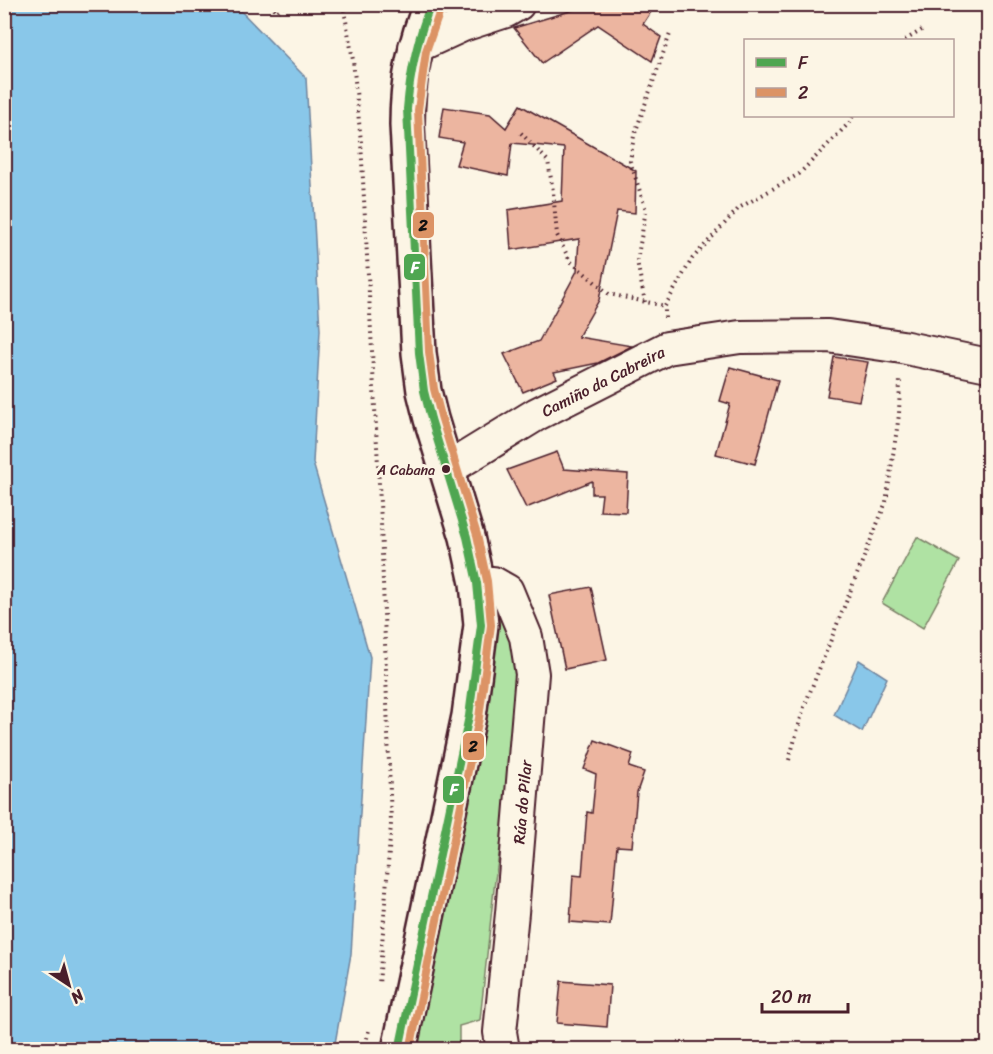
<svg xmlns="http://www.w3.org/2000/svg" width="993" height="1054" font-family="Sriracha,sans-serif">
<style>
.green{fill:#afe2a3;stroke:#7c8067;stroke-width:1.5}
.water{fill:#89c7e9;stroke:#70849d;stroke-width:1.5}
.building{fill:#ecb5a0;stroke:#4a1f2b;stroke-width:1.5}
.lines{fill:none;stroke-linecap:round;stroke-linejoin:round}
.minor-casing{stroke:#4a1f2b;stroke-width:36}
.secondary-casing{stroke:#4a1f2b;stroke-width:38}
.path{stroke:#4a1f2b;stroke-width:4;stroke-dasharray:1.5 4.5;stroke-linecap:butt}
.minor{stroke:#fcf5e5;stroke-width:32}
.secondary{stroke:#fcf5e5;stroke-width:33}
.bus-1-casing{stroke:#fcf5e5;stroke-width:12}
.bus-2-casing{stroke:#fcf5e5;stroke-width:12}
.bus-1{stroke:#4fa651;stroke-width:8}
.bus-2{stroke:#dc9365;stroke-width:8}
.bus-dot{fill:#4a1f2b;stroke:#fcf5e5;stroke-width:2}
.labels{text-anchor:middle;stroke-width:6;stroke-linejoin:round;paint-order:stroke}
.bus-label{font-size:14px;fill:#4a1f2b;stroke:#fcf5e5;text-anchor:end}
.street-label{font-size:16px;fill:#4a1f2b;stroke:#fcf5e5}
.line-badge{stroke:#fcf5e5;stroke-width:2}
.badge-label{font-size:16px;text-anchor:middle;font-weight:bold;fill:#fff}
.pale-badge-label{font-size:16px;text-anchor:middle;font-weight:bold;fill:#111}
</style>
<rect width="100%" height="100%" fill="#fcf5e5"/>
<filter id="ink" filterUnits="userSpaceOnUse"><feTurbulence type="fractalNoise" baseFrequency=".0167" numOctaves="2"/><feDisplacementMap in="SourceGraphic" scale="12" xChannelSelector="R" yChannelSelector="G"/><feConvolveMatrix kernelMatrix="1 2 1 2 8 2 1 2 1" color-interpolation-filters="sRGB"/></filter>
<g filter="url(#ink)">
<path class="green" d="M917,537L959,561L923,628L882,603Z
M498,612L507,616L518,646L512,772L495,880L480,1020L459,1026V1049L414,1050L494,616Z"/>
<path class="water" d="M5,4L235,5L306,78L320,330L313,463L370,657L351,954L334,1049H5Z
M859,660L887,678L862,732L834,715Z"/>
<path class="building" d="M593,4H656L643,24L661,37L652,61L598,25L542,63L514,28Z
M520,105L636,171L635,213L617,211L599,300L578,337L632,346L598,363L554,372L557,378L523,392L504,354L539,341L577,271L579,239L511,250L508,210L562,201L564,148L512,143L508,176L456,165L463,142L439,138L444,107L490,114L506,128Z
M834,357L868,362L859,401L827,396Z
M730,367L778,380L755,464L716,454L730,404L720,401Z
M557,452L564,469L628,474L626,512L600,511L602,494H592V481L526,508L507,470Z
M591,587L607,660L565,669L549,595Z
M595,740L633,754L629,767L644,772L637,792L632,847L617,846L610,925L570,922L573,875L582,876L587,812L592,813L596,774L584,769Z
M561,981L610,985L607,1027L557,1023Z"/>
<g class="lines">
<defs>
<path id="minor" d="M415,47L463,25L506,11L518,4
M446,470L537,414L667,348L740,337L828,336L902,347L988,365
M477,583H493L507,591L526,637L532,674L512,913L500,1032L503,1050"/>
<path id="secondary" d="M399,1050L469,716L481,625L477,583L467,537L431,419L424,391L419,353L407,125C407,83 414,43 431,4"/>
</defs>
<use href="#minor" class="minor-casing"/>
<use href="#secondary" class="secondary-casing"/>
<path class="path" d="M270,4L277,12L286,4
M343,4L353,60L361,142L381,522L391,824L379,985
M905,40L922,30
M521,133L548,161L553,191L557,235L570,261L609,294L665,306
M645,302L637,261L646,210L630,161L634,136L670,34
M665,318V306L692,259L739,208L799,174L849,123L853,116
M789,760L804,707L886,502L899,415L900,378
M364,1050L369,1030"/>
<use href="#minor" class="minor"/>
<use href="#secondary" class="secondary"/>
<defs>
<path id="bus-1" d="M399,1050L469,716L481,625L477,583L467,537L431,419L424,391L419,353L407,109C410,73 417,39 431,4"/>
<path id="bus-2" d="M410,1050L479,718L491,625L487,581L477,535L441,416L434,389L429,352L418,110L426,51L441,8"/>
</defs>
<use href="#bus-1" class="bus-1-casing"/>
<use href="#bus-2" class="bus-2-casing"/>
<use href="#bus-1" class="bus-1"/>
<use href="#bus-2" class="bus-2"/>
</g>
</g>
<circle class="bus-dot" cx="446" cy="469" r="5"/>
<g class="labels">
<g class="bus-label">
<text x="435" y="475">A Cabana</text>
</g>
<g class="street-label">
<text transform="translate(603 381) rotate(-27)" y="6">Camiño da Cabreira</text>
<text transform="translate(522 802) rotate(-85)" y="6">Rúa do Pilar</text>
</g>
</g>
<g class="line-badge">
<rect x="412" y="211" width="23" height="28" rx="6" fill="#dc9365"/>
<rect x="403" y="253" width="23" height="28" rx="6" fill="#4fa651"/>
<rect x="462" y="732" width="23" height="29" rx="6" fill="#dc9365"/>
<rect x="442" y="775" width="23" height="29" rx="6" fill="#4fa651"/>
</g>
<g class="badge-label">
<text x="415" y="273">F</text>
<text x="454" y="795">F</text>
</g>
<g class="pale-badge-label">
<text x="423" y="231">2</text>
<text x="473" y="752">2</text>
</g>
<rect width="993" height="1054" fill="none" stroke="#fcf5e5" stroke-width="24"/>
<rect x="12" y="12" width="969" height="1030" fill="none" stroke="#4a1f2b" stroke-width="2" filter="url(#ink)"/>
<rect x="744" y="39" width="210" height="78" fill="#fcf5e5" stroke="#b59f9b" stroke-width="1.5"/>
<rect x="756" y="58" width="30" height="9" fill="#4fa651" stroke="#b59f9b" stroke-width="1.5"/>
<text x="798" y="69" font-size="18" fill="#4a1f2b">F</text>
<rect x="756" y="88" width="30" height="9" fill="#dc9365" stroke="#b59f9b" stroke-width="1.5"/>
<text x="798" y="99" font-size="18" fill="#4a1f2b">2</text>
<g transform="translate(69 985) rotate(144)" stroke="#fcf5e5" stroke-width="4.5" paint-order="stroke">
<path d="M0-4.5L10 22L0 15L-10 22Z" fill="#4a1f2b"/>
<text y="-9" font-size="16" font-weight="bold" text-anchor="middle" fill="#4a1f2b">N</text>
</g>
<path d="M762 1003v9h86v-9" fill="none" stroke="#4a1f2b" stroke-width="3"/>
<text x="771" y="1003" font-size="18" fill="#4a1f2b" stroke="#fcf5e5" stroke-width="4.5" paint-order="stroke">20 m</text>
</svg>
